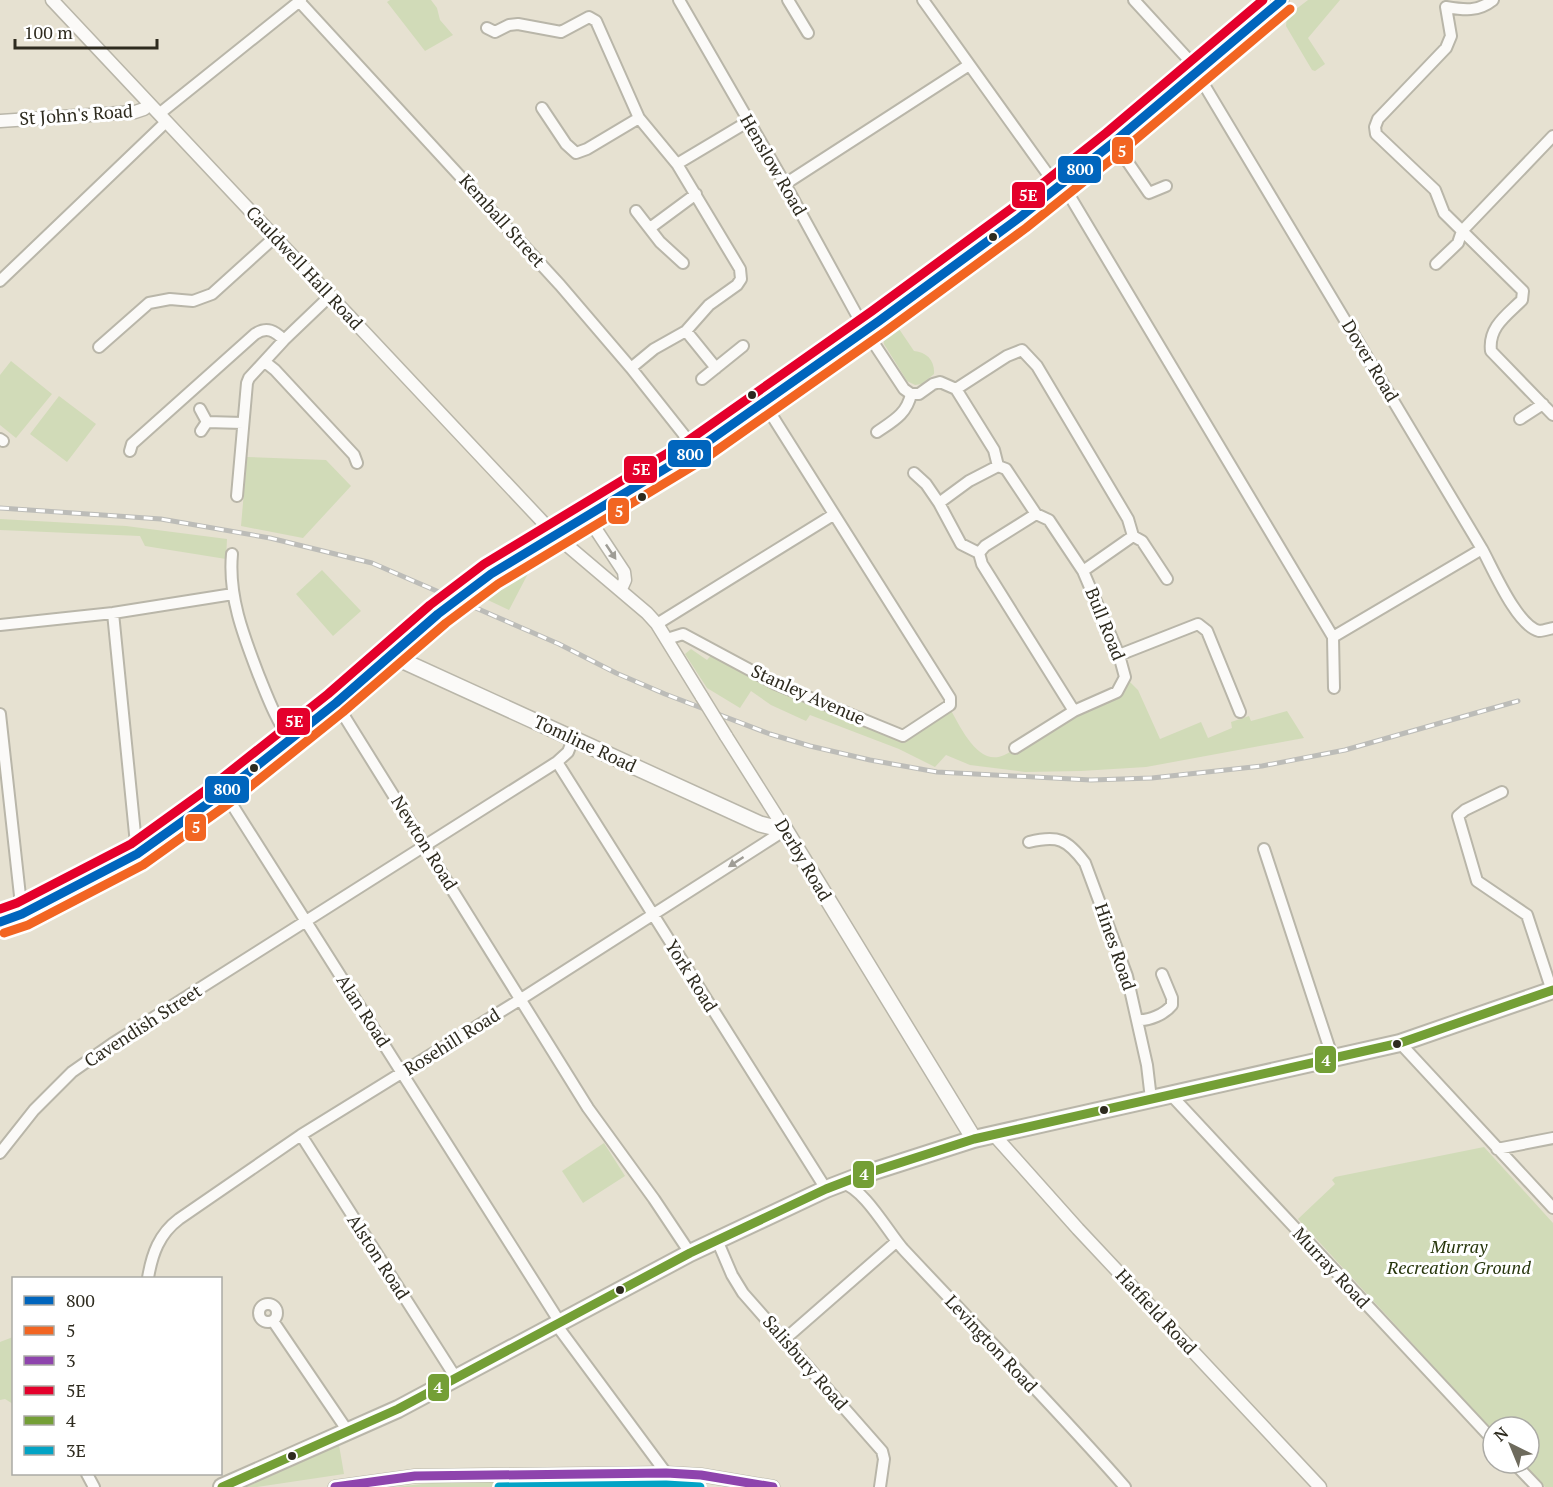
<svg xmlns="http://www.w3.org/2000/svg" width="1553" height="1487" font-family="'PT Serif',serif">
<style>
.green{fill:#d1dbb8}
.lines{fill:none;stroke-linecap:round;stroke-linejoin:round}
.minor-casing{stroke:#b9b6a9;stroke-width:14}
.tertiary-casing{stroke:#b9b6a9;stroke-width:15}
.secondary-casing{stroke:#b9b6a9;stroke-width:18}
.primary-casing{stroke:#b9b6a9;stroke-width:20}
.minor{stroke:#fbfaf8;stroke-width:10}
.tertiary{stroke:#fbfaf8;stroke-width:12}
.secondary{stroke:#fbfaf8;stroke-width:15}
.primary{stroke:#fbfaf8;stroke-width:16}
.rail-casing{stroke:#bcbcb8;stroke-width:5}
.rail{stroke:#fff;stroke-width:3;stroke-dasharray:9;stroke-linecap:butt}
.tertiary-bridge-casing{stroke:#b9b6a9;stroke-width:15;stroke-linecap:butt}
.tertiary-bridge{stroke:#fbfaf8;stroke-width:12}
.bus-1-casing{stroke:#fff;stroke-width:14}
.bus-2-casing{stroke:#fff;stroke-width:14}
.bus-3-casing{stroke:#fff;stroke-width:14}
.bus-4-casing{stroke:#fff;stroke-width:14}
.bus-5-casing{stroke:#fff;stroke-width:14}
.bus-6-casing{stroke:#fff;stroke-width:14}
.bus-1{stroke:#0065bd;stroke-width:9}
.bus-2{stroke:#f26522;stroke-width:9}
.bus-3{stroke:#8e44ad;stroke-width:9}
.bus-4{stroke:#e4002b;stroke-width:9}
.bus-5{stroke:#749f36;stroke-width:9}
.bus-6{stroke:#02a3c5;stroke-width:9}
.oneway{fill:#9f9d96}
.bus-dot{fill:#2e2b1f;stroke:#fff;stroke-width:2}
.labels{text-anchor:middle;stroke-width:6;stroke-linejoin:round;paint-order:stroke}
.street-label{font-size:18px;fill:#2e2b1f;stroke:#fff}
.park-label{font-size:18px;font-style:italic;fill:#27360c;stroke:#fff}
.line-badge{stroke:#fff;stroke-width:2}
.badge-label{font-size:16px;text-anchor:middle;font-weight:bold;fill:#fff}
</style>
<rect width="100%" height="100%" fill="#e6e1d1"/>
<path class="green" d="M390,0H431L437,8L440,20L453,35L425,51L387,2Z
M1308,0H1340L1308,38L1325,64L1315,71L1312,70L1286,26L1287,16Z
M895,323L914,351C927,352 935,361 934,374L922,384L915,385L907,381L884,344L883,336L885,331Z
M11,361L52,394L16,438L0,425V375Z
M59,396L96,424L67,462L30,434Z
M247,457L326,460L351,486L303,538L241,526Z
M0,519L126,526L227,539L226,559L145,546L140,536L0,530Z
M525,560L533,564L509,610L475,594Z
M322,570L361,611L333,636L296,594Z
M691,649L707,660L715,651L902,735L949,707C963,731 982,777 1015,748L1116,693L1125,677L1138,690L1160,739L1201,722L1208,738L1232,728L1231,722L1249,716L1251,721L1287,711L1304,738L1146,767L1081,771L1025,772L970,765L946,755L935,767L899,749L810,715L806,721L771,705L751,691L740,708L707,688L685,654Z
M604,1143L625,1176L583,1203L562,1171Z
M1484,1147L1553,1223V1487H1545L1523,1463H1529V1427H1493V1431L1298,1219L1335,1184L1332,1180L1335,1177Z
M13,1337H14L13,1404L5,1399L0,1400V1342Z
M339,1445L344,1474L257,1487H242Z
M470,1479L637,1483V1487H394Z"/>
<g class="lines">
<defs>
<path id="minor" d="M298,0L560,285L631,368L696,450
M679,0L785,184L865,330L904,389L911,394H919L933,384L940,382L956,389L994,450L998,466L969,481L939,503L961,544L979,553
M788,0L808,33
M923,0L1057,187
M1134,0L1199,71
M1446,7L1451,36L1446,48L1378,119L1375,127L1376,134L1435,190L1444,213L1523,291L1522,300C1507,315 1488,327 1491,351L1553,415
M1446,7C1464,10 1478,12 1493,0
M487,28L495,32L509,25L518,24L561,32L589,17L596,21L639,118L677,164L740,269L741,279L737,285L709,305L686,331L654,349L631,368
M1197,73L1482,549C1493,569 1517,626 1539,631C1543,631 1549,629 1553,628
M542,108L566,144L576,153L587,149L639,118
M159,114L301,0
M1114,142L1149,193L1166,186
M677,164L749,121
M1062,183L1333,637L1334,688
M785,184L969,65
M636,211L660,242L683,263
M650,228L696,194
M1436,264L1458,243L1462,231L1553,136
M0,281L166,122
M686,331L716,368
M99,347L149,303L170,299L193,301L212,294L275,237
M265,362L275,370L354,455L357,463
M702,379L743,346
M956,389L1007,356L1022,350L1037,366L1128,519L1133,536L1083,571L1119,655L1125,677L1117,692L1074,711L1015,748
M200,409L207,422L201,431
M1520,419L1543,404
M207,422L243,423
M877,432C893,421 907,414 911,394
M0,439L3,441
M130,451L132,444L255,334C267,326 275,331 284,340
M998,466L1006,469L1036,514L1049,520L1083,571
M914,473L926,484L939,503
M237,496L247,383L249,378L284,340L330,296
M1036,514L985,546L979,553L982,564L1074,711
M1133,536L1142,541L1167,579
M232,554C228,597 244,637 259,676C268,698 276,720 290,739
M113,613L137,854
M657,624L833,515
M0,625L113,613L233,594
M1333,637L1482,549
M667,639L683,634L776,684L903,736L950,705V698L764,403
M1119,655L1198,624L1207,631L1240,712
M336,703L588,1108L654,1199L690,1253
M0,714L22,914
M557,762L826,1189
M224,792L559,1321
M1502,792L1465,810L1458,816L1477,881L1527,915L1552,991
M1029,842C1058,835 1067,839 1085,863L1127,976L1147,1065L1151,1099
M1264,849L1333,1059
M1138,1020C1149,1021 1165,1014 1172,1005V998L1162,974
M1400,1043L1553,1208
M1171,1095L1493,1440
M301,1135L456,1378
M1497,1149L1553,1138
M0,1153L34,1110L72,1072L112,1044L557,762L568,752L573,739
M842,1183C864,1188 888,1232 903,1249C977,1328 1054,1406 1125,1487
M717,1240L732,1275L743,1293L882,1451L884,1459L880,1487
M148,1278C152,1254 159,1234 179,1219L301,1135L521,999L785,830
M259 1313a9 9 0 1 1 18 0a9 9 0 1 1-18 0Z
M273,1321L347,1430
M555,1323L666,1473
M785,1339L896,1242
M1514,1463L1537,1487
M87,1474L94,1487"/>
<path id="tertiary" d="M52,0L555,535L647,613L657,624L702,697
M0,121L135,112L144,109L149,104
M587,516L624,572L625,580L621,589
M472,587L491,574L696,450L879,321L1019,218L1114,142L1282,0
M390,655L438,614
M726,736L781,823
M994,1135L1078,1229L1320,1487
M335,1487L415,1476L666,1473L701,1475L773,1487"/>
<path id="secondary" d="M0,922L22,914L137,854L224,792L336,703L390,655L760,824L772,827L781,823L974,1139"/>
<path id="primary" d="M222,1487L398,1409L690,1253L826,1189L865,1174L974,1139L1400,1043L1553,990"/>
</defs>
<use href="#minor" class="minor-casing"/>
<use href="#tertiary" class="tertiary-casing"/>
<use href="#secondary" class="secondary-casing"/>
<use href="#primary" class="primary-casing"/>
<use href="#minor" class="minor"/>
<use href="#tertiary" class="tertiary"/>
<use href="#secondary" class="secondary"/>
<use href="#primary" class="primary"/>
<defs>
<path id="rail" d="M0,508L161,519L270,538L372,563L559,644L616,673L665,694L770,734L810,746L870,760L937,772L1091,780L1152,778L1262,766L1345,750L1518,701"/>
</defs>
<use href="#rail" class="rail-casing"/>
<use href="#rail" class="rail"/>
<defs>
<path id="tertiary-bridge" d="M438,614L472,587
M702,697L726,736"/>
</defs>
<use href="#tertiary-bridge" class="tertiary-bridge-casing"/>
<use href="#tertiary-bridge" class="tertiary-bridge"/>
<defs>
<path id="bus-1" d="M0,922L22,914L137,854L224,792L336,703L438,614L491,574L696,450L879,321L1019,218L1114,142L1282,0"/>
<path id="bus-2" d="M4,933L28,925L143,865L231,802L343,712L446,623L498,584L703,460L886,331L1026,228L1122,151L1290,9"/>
<path id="bus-3" d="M335,1487L415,1476L666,1473L701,1475L773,1487"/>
<path id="bus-4" d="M0,909L17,903L131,844L217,782L328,694L430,605L484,564L689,440L872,311L1012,208L1106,133L1263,0"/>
<path id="bus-5" d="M222,1487L398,1409L690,1253L826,1189L865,1174L974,1139L1400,1043L1553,990"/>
<path id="bus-6" d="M499,1487L666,1485L700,1487"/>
</defs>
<use href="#bus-1" class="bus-1-casing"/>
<use href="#bus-2" class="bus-2-casing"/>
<use href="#bus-3" class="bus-3-casing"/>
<use href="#bus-4" class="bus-4-casing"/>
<use href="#bus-5" class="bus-5-casing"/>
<use href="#bus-6" class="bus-6-casing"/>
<use href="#bus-1" class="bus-1"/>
<use href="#bus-2" class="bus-2"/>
<use href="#bus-3" class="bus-3"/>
<use href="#bus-4" class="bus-4"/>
<use href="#bus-5" class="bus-5"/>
<use href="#bus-6" class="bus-6"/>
</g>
<defs><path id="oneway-solid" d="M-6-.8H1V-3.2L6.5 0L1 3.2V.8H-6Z" transform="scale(1.5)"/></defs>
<g class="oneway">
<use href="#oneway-solid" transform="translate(611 552) rotate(56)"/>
<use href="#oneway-solid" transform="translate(736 862) rotate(147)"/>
</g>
<g class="bus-dot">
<circle cx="993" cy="237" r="5"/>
<circle cx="752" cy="395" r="5"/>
<circle cx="642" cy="497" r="5"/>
<circle cx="254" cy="768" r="5"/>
<circle cx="1397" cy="1044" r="5"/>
<circle cx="1104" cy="1110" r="5"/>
<circle cx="620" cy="1290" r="5"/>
<circle cx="292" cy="1456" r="5"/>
</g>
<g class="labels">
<g class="street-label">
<text transform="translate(76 115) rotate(-4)" y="6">St John's Road</text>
<text transform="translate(773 165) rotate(60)" y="6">Henslow Road</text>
<text transform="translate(502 221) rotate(48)" y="6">Kemball Street</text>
<text transform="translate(304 268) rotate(47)" y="6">Cauldwell Hall Road</text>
<text transform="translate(1370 361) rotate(59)" y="6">Dover Road</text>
<text transform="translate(1105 624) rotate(68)" y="6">Bull Road</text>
<text transform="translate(808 695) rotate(24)" y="6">Stanley Avenue</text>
<text transform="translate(585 744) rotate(25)" y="6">Tomline Road</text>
<text transform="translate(424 843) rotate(58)" y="6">Newton Road</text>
<text transform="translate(803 860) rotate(59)" y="6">Derby Road</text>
<text transform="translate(1115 947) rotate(71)" y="6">Hines Road</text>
<text transform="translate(691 976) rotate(58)" y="6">York Road</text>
<text transform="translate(363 1011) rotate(57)" y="6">Alan Road</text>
<text transform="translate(143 1026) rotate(-33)" y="6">Cavendish Street</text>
<text transform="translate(452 1042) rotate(-32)" y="6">Rosehill Road</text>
<text transform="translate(378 1257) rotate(57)" y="6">Alston Road</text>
<text transform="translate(1331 1268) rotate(47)" y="6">Murray Road</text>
<text transform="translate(1156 1312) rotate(47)" y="6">Hatfield Road</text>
<text transform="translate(991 1344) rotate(47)" y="6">Levington Road</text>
<text transform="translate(805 1363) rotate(49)" y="6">Salisbury Road</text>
</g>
<g class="park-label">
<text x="1459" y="1253">Murray<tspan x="1459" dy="21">Recreation Ground</tspan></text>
</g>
</g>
<g class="line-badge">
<rect x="1111" y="136" width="23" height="29" rx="6" fill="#f26522"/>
<rect x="1057" y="155" width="45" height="29" rx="6" fill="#0065bd"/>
<rect x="1011" y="181" width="35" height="28" rx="6" fill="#e4002b"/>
<rect x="667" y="439" width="45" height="29" rx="6" fill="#0065bd"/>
<rect x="623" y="455" width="35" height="29" rx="6" fill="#e4002b"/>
<rect x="607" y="497" width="23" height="28" rx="6" fill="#f26522"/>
<rect x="276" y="707" width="35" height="29" rx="6" fill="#e4002b"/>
<rect x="204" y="775" width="46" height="29" rx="6" fill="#0065bd"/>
<rect x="184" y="813" width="23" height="29" rx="6" fill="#f26522"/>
<rect x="1314" y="1045" width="23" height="29" rx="6" fill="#749f36"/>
<rect x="852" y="1160" width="23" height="29" rx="6" fill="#749f36"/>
<rect x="427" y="1373" width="23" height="29" rx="6" fill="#749f36"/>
</g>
<g class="badge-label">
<text x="1122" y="157">5</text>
<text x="1080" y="175">800</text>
<text x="1028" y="201">5E</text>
<text x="690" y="460">800</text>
<text x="641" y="475">5E</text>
<text x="619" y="517">5</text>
<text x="294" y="727">5E</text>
<text x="227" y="795">800</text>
<text x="196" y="833">5</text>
<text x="1326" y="1066">4</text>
<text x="864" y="1180">4</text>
<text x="438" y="1393">4</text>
</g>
<rect x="12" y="1277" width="210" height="198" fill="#ffffff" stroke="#abaaa5" stroke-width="1.5"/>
<rect x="24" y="1296" width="30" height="9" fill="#0065bd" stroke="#abaaa5" stroke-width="1.5"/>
<text x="66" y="1307" font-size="18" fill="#2e2b1f">800</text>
<rect x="24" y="1326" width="30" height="9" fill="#f26522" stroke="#abaaa5" stroke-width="1.5"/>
<text x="66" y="1337" font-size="18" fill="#2e2b1f">5</text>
<rect x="24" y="1356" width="30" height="9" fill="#8e44ad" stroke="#abaaa5" stroke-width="1.5"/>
<text x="66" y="1367" font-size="18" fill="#2e2b1f">3</text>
<rect x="24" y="1386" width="30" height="9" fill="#e4002b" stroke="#abaaa5" stroke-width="1.5"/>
<text x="66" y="1397" font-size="18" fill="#2e2b1f">5E</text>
<rect x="24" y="1416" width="30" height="9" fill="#749f36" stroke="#abaaa5" stroke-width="1.5"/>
<text x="66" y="1427" font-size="18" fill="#2e2b1f">4</text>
<rect x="24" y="1446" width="30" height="9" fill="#02a3c5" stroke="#abaaa5" stroke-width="1.5"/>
<text x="66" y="1457" font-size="18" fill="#2e2b1f">3E</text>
<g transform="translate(1511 1445) rotate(317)"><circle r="28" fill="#ffffff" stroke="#abaaa5" stroke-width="1.5"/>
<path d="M0-4.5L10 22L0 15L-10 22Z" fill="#6e6b5d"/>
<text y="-9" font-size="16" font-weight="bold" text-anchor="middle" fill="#2e2b1f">N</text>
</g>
<path d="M15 39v9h142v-9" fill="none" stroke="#2e2b1f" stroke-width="3"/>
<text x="24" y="39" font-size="18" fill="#2e2b1f" stroke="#ffffff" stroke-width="4.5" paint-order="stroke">100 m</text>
</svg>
